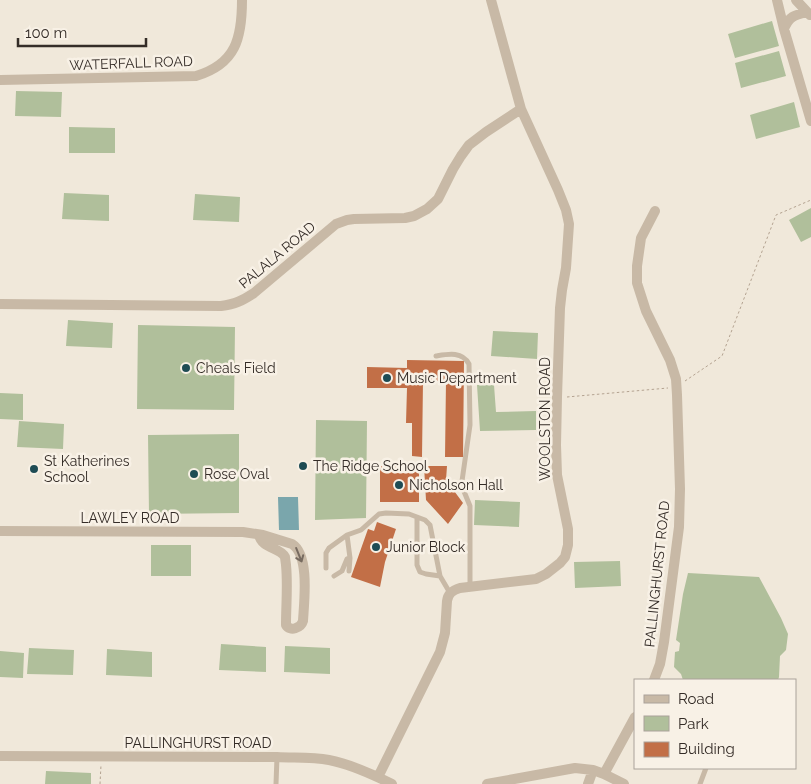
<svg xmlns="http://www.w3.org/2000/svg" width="811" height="784" font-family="Raleway,sans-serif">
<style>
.green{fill:#b0bf9b}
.water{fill:#7aa6ac}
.building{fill:#c26f47}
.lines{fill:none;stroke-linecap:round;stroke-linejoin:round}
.path{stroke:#b4a391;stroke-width:1;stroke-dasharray:2.5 2.5;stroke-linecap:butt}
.service{stroke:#c8b9a6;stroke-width:5}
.minor{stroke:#c8b9a6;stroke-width:10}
.oneway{stroke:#776b60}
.poi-dot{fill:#1e4c54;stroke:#f8f1e6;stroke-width:2}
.labels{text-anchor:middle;stroke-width:5;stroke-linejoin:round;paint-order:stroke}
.street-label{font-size:14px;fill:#342c27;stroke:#f8f1e6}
.poi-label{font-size:14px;fill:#342c27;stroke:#f8f1e6;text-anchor:start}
</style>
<rect width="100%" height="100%" fill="#f0e8da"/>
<path class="green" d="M772,21L779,46L735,58L728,34Z
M779,51L786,76L741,88L735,63Z
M16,91L62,92L61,117L15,116Z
M794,102L800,127L756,139L750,115Z
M69,127L115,128V153H69Z
M64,193L109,195V221L62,219Z
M195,194L240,197L239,222L193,220Z
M811,208V237L801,242L789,220Z
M68,320L113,323L112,348L66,346Z
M138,325L235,327L234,410L137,409Z
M493,331L538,333L537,359L491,356Z
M477,385H494L496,412L536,411V430L480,431Z
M0,393L23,394V420L0,419Z
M316,420L367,421L366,518L315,520Z
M19,421L64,424L63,449L17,447Z
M239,434V513L149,514L148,435Z
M475,500L520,502L519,527L474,525Z
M151,545H191V576H151Z
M620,561L621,586L575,588L574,562Z
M688,573L759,577L781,618L788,634L786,650L780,656L779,677L778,680H683L681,674L674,667L675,652L679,651L680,643L676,640L683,594Z
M221,644L266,647V672L219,670Z
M285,646L330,648V674L284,672Z
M29,648L74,650L73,675L27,674Z
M107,649L152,652V677L106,675Z
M0,651L24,653L23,678L0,677Z
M46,771L91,773V784H45Z"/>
<path class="water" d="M278,497H298L299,530H279Z"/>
<path class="building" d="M407,360L464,361L463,457H445L446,381H423L422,457L412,456V423H406L407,388H367V367L407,368Z
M380,466L419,467V502H380Z
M424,466H447L446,480L463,503L448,524L426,500Z
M377,522L396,529L385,562L380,587L351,577L368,529L374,531Z"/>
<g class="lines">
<path class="path" d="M685,381L722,356L776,215L811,200
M567,397L668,388
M100,784L101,765"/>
<path class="service" d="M436,356C448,354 462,351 469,364L470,425L462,481L463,489L470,506V586
M417,517V565L420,572L426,574L440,576
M347,535L350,558L349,571
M326,568V553L329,548L347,535L361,530L379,514L386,513L409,514L425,520L430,525L440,576L450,593
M334,576L342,571L347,559L349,558
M276,784L277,757
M700,784L706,768"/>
<path class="minor" d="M777,0L784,29L811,121
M796,0L810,15
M784,29C789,16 795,15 807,12
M0,80L196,76C236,64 242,38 242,0
M0,304L221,306C235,304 242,301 254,293L336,224L347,220L354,219L405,218L414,216L427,209L438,199L453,169L461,156L469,145L486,132L521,109
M0,531L243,532L263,535L292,544C310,555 304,602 303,621C301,628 290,632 286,625C286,605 288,585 286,565C286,564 285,558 285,557C280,547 262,549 259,535
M654,680L660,664L664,642L679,527L680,489L677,395L676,379L670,360L646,311L637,283V266L641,238L655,211
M0,756L277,757C294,758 312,757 329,760C350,764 372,774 392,784
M604,774L635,717
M378,777L440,652L445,633L447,601C448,593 453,590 460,588L536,579L546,574L560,563L565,557L568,545V529L557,475L556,445L557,397L560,308L562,290L566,268L569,224L566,210L558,190L521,109L491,0
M487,784L575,768L593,770L604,774L624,784
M588,784L593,770"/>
</g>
<defs><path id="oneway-shaft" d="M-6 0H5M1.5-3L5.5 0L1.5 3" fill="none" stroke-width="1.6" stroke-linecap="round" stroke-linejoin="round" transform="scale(1.25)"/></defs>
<use class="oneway" href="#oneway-shaft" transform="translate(299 555) rotate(68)"/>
<g class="poi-dot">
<circle cx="186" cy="368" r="5"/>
<circle cx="387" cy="378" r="5"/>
<circle cx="303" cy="466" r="5"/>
<circle cx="34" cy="469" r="5"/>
<circle cx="194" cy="474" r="5"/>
<circle cx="399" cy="485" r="5"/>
<circle cx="376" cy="547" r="5"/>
</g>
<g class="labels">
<g class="street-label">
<text transform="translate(131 63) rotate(-2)" y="5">WATERFALL ROAD</text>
<text transform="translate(277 255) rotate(-40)" y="5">PALALA ROAD</text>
<text transform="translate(545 419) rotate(-90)" y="5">WOOLSTON ROAD</text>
<text x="130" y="523">LAWLEY ROAD</text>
<text transform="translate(657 574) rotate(-84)" y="5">PALLINGHURST ROAD</text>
<text x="198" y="748">PALLINGHURST ROAD</text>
</g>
<g class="poi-label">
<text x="196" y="373">Cheals Field</text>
<text x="397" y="383">Music Department</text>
<text x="44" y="466">St Katherines<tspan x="44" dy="16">School</tspan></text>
<text x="313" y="471">The Ridge School</text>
<text x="204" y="479">Rose Oval</text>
<text x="409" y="490">Nicholson Hall</text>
<text x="386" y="552">Junior Block</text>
</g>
</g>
<rect x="634" y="679" width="162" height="90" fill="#f8f1e6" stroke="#aaa29a"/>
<rect x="644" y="695" width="25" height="8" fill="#c8b9a6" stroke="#aaa29a"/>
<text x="678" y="704" font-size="15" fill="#342c27">Road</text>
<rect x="644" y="716" width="25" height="15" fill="#b0bf9b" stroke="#aaa29a"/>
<text x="678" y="729" font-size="15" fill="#342c27">Park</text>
<rect x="644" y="742" width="25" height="15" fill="#c26f47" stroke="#aaa29a"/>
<text x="678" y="754" font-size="15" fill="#342c27">Building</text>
<path d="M18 38v8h128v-8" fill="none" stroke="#342c27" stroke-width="2.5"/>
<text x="25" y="38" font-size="15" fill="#342c27" stroke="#f8f1e6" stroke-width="4" paint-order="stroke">100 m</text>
</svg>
